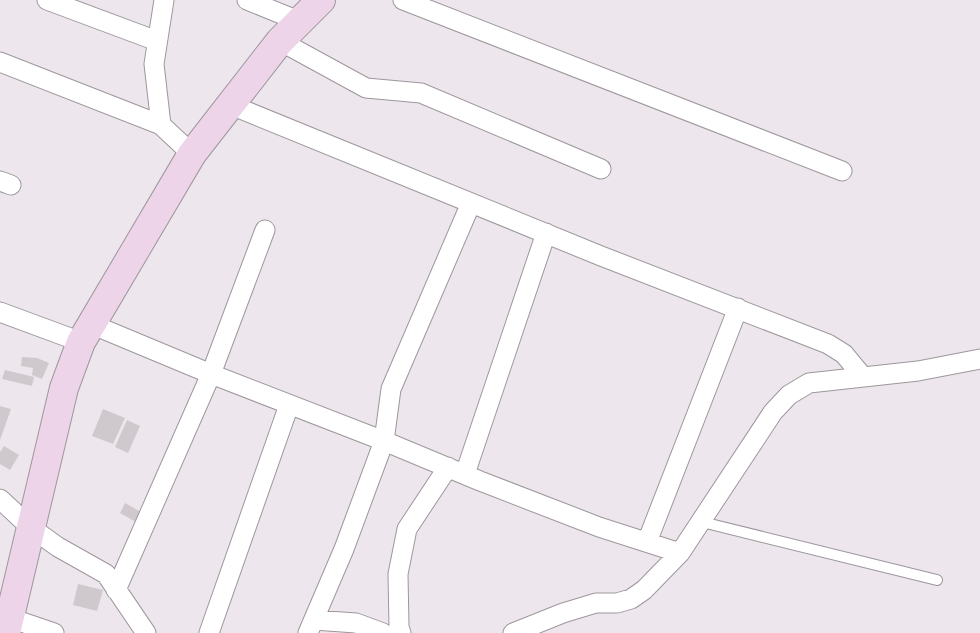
<svg xmlns="http://www.w3.org/2000/svg" width="980" height="633" font-family="Quicksand,sans-serif">
<style>
.building{fill:#cfc9ce}
.lines{fill:none;stroke-linecap:round;stroke-linejoin:round}
.lane-casing{stroke:#9d979c;stroke-width:12}
.street-casing{stroke:#9d979c;stroke-width:21}
.secondary-casing{stroke:#9d979c;stroke-width:30}
.lane{stroke:#fff;stroke-width:10}
.street{stroke:#fff;stroke-width:19}
.secondary{stroke:#edd4e9;stroke-width:28}
</style>
<rect width="100%" height="100%" fill="#ede6ec"/>
<path class="building" d="M22,357L37,358L49,363L42,379L32,375L33,368L21,366Z
M5,370L34,377L32,386L2,379Z
M0,406L11,409L0,440Z
M103,409L125,418L113,444L92,436Z
M127,420L140,426L128,453L115,447Z
M4,446L19,455L10,470L0,464V452Z
M125,503L141,512L136,522L120,513Z
M78,584L103,590L97,611L73,605Z"/>
<g class="lines">
<defs>
<path id="lane" d="M702,522L937,580"/>
<path id="street" d="M47,0L157,41
M164,0L154,64L161,125L192,154
M247,0L301,22
M403,0L842,171
M280,41L366,88L421,93L601,169
M0,62L161,125
M231,105L601,256L828,344L844,354L863,377
M0,181L11,185
M0,312L81,342
M91,324L211,374L384,441L480,481L599,527L680,553
M465,474L546,233
M0,499L30,527L58,547L106,574L146,633
M647,542L738,308
M116,590L211,374L265,230
M10,618L54,633
M314,620L356,623L383,633
M209,633L289,405
M308,633L344,549L384,441L391,389L471,203
M401,633L399,627L398,574L407,529L448,467
M513,633L563,613L596,603H617L631,599L644,590L680,553L773,412L789,395L809,383L918,371L980,359"/>
<path id="secondary" d="M6,633L64,388L81,342L192,154L280,41L321,0"/>
</defs>
<use href="#lane" class="lane-casing"/>
<use href="#street" class="street-casing"/>
<use href="#secondary" class="secondary-casing"/>
<use href="#lane" class="lane"/>
<use href="#street" class="street"/>
<use href="#secondary" class="secondary"/>
</g>
</svg>
